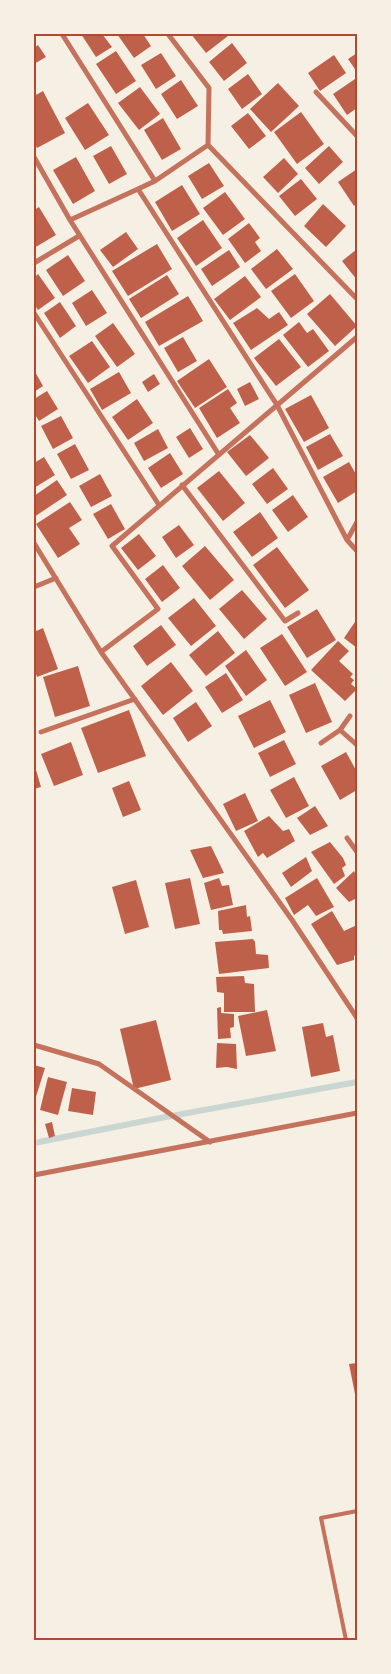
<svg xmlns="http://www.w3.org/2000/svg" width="391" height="1674" font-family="Figtree,sans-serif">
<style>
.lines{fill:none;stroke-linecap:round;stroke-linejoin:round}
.stream{stroke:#c9d6d2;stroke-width:6}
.building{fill:#bf614a}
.service{stroke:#c5725c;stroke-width:4}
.minor{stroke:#c5725c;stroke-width:5}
.neatline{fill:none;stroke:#b5482f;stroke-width:2}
</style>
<rect width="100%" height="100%" fill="#f6efe4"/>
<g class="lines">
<path class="stream" d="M34,1143L155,1119L357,1082"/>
</g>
<path class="building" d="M81,34H102L112,47L96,57Z
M117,34H143L151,46L134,58Z
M191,34H226L228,36L206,53Z
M232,43L247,63L224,81L209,62Z
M38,45L46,57L34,64V48Z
M116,51L136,81L116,94L96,64Z
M161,53L176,76L156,89L141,65Z
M357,53V72L348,59Z
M334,55L346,73L320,91L308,73Z
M248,74L262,94L242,109L228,89Z
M355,79L357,82V108L347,115L333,94Z
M181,80L198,106L177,119L161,94Z
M278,83L299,106L271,132L250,109Z
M140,87L160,114L139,130L118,103Z
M43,91L65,133L37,148L34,142V96Z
M88,103L109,135L85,150L65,118Z
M301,112L324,144L297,164L274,132Z
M248,113L266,136L249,149L231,126Z
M163,118L181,149L162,160L144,130Z
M111,146L127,174L109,184L93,156Z
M329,146L343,162L319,184L305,168Z
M76,157L95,191L73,204L53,170Z
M284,158L298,174L278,193L263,177Z
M209,163L224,186L202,199L188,176Z
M357,169V203L354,206L338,182Z
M301,179L317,199L295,216L279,196Z
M182,185L200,214L172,231L155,202Z
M225,192L245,219L223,235L203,208Z
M323,204L346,226L326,247L304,226Z
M39,207L56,235L34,248V210Z
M203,220L222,248L196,266L177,238Z
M249,223L260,238L255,242L261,251L245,263L228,239Z
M126,232L138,249L113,267L100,250Z
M157,244L172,269L128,296L112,271Z
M277,249L293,269L266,289L251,269Z
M357,249V280L342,261Z
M229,250L240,267L212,286L201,269Z
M68,255L85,281L63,296L46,270Z
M38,274L55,298L38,310L34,304V278Z
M295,274L314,301L291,318L271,291Z
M167,275L179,294L141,318L129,299Z
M245,276L261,297L230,320L214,299Z
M92,290L107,313L86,326L72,303Z
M330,294L357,326L335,346L307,314Z
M188,296L203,321L159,346L145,322Z
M60,302L76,326L60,338L44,313Z
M257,308L269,319L279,312L288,325L251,350L233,323Z
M299,322L307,333L313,329L329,351L308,367L283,335Z
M113,323L135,354L117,367L95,336Z
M183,337L197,361L178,372L164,348Z
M279,339L301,367L276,386L254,358Z
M92,341L110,367L88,383L69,356Z
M209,359L227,387L195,408L177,381Z
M34,370L43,386L34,392Z
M119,372L131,393L102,410L90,389Z
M154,374L160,384L148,392L142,382Z
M250,382L259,399L245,406L237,389Z
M228,389L237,403L230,408L240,423L217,438L199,408Z
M47,391L58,409L39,421L34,413V399Z
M311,395L329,428L304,442L285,409Z
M137,399L153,423L128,440L112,417Z
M61,416L73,438L53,449L41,426Z
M190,428L203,449L189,458L176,437Z
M158,429L168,448L144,461L134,443Z
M330,434L343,456L318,470L306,447Z
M250,435L269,458L246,476L227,452Z
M75,444L89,470L71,479L57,454Z
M170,453L183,474L161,488L148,468Z
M44,457L55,475L34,488V463Z
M349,462L357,476V491L338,503L323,477Z
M273,468L288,489L267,504L252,484Z
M219,471L245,503L223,521L197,488Z
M100,474L112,496L91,507L79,486Z
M57,480L67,495L34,517V496Z
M293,495L308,517L288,532L272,510Z
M70,502L82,520L69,528L80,544L58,558L36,524Z
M111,504L125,529L108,539L93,514Z
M260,512L278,538L252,557L233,532Z
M179,525L194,545L176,558L162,537Z
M139,534L156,556L138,570L121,548Z
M205,546L234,580L210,600L182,566Z
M277,547L309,590L285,608L253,565Z
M163,565L180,588L162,602L145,579Z
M242,590L267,619L244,639L219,609Z
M194,598L216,626L191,646L168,618Z
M317,609L336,640L307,658L287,627Z
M357,619V648L344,638Z
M161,625L176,645L147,666L133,646Z
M43,628L58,669L37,677L34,668V632Z
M218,631L235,653L206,676L189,655Z
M282,634L307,672L285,686L260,648Z
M338,641L349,651L339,661L353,674L350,677L354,680L351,684L357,689L345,701L311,670Z
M246,650L267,680L246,696L225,666Z
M171,662L193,691L163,715L141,686Z
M78,666L90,706L55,717L43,677Z
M226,673L243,700L222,713L205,687Z
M315,683L332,722L306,733L289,695Z
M270,700L286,732L254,748L238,716Z
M196,702L212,726L188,742L173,718Z
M129,710L146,756L98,773L81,728Z
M284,740L296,764L270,777L258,753Z
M71,742L83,775L54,786L41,754Z
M346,752L357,772V790L340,800L321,766Z
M34,763L41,787L34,789Z
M294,777L309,806L286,818L270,790Z
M129,781L141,810L123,817L112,788Z
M245,793L258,821L236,831L223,804Z
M315,806L328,826L310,835L297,818Z
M269,816L283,831L289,829L295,841L267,858L263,853L258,857L244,831Z
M330,842L343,858L346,865L342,868L345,876L334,884L311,852Z
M211,846L224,873L203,878L190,850Z
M306,857L312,871L291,887L282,873Z
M354,871L357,878V898L349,902L336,888Z
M190,878L200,924L175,929L165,883Z
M219,878L222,886L229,885L233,905L211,910L204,883Z
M317,878L334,907L316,916L308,905L294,915L285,898Z
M136,880L149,927L125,934L112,887Z
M246,905L247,917L250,916L252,931L223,934L222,930H219L218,911Z
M332,911L344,931L357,925V954L354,956V960L337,965L311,924Z
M253,939L255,942L256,954L268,955L269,968L219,974L215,942Z
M244,976L245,983L254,984L255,1012H224V993L217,992L216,977Z
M221,1007V1013L234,1014V1027L230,1028L231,1038L218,1039L217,1008Z
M267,1010L276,1051L246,1056L238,1016Z
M156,1020L171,1080L134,1089L120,1029Z
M323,1023L326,1037L333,1035L340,1071L311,1077L302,1027Z
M217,1043L236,1044L237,1069L227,1067L216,1068Z
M34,1065L45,1068L34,1103Z
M48,1077L67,1082L58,1115L40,1110Z
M72,1088L96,1092L93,1115L68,1111Z
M52,1122L55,1136L49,1138L45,1124Z
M357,1363V1399H356L349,1364Z"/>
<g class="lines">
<path class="service" d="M346,1640L321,1518L357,1511"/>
<path class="minor" d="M62,34L155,181L138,189L277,405L347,540L357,551
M316,92L357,136
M208,145L357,299
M34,157L70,220L138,189
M155,181L208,145L209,88L168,34
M70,220L219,455
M34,263L79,236
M34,313L159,505
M182,485L285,621L298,613
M347,540L357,522
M34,543L101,652L292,920L357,1018
M34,587L56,578
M101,652L158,609L112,546L357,337
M340,730L357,745
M41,732L135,699
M321,743L340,730L350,716
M347,838L357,852
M34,1045L99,1064L210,1142
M34,1175L357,1113"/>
</g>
<rect width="391" height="1674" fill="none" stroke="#f6efe4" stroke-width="70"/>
<rect x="35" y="35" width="321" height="1604" class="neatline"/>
</svg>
